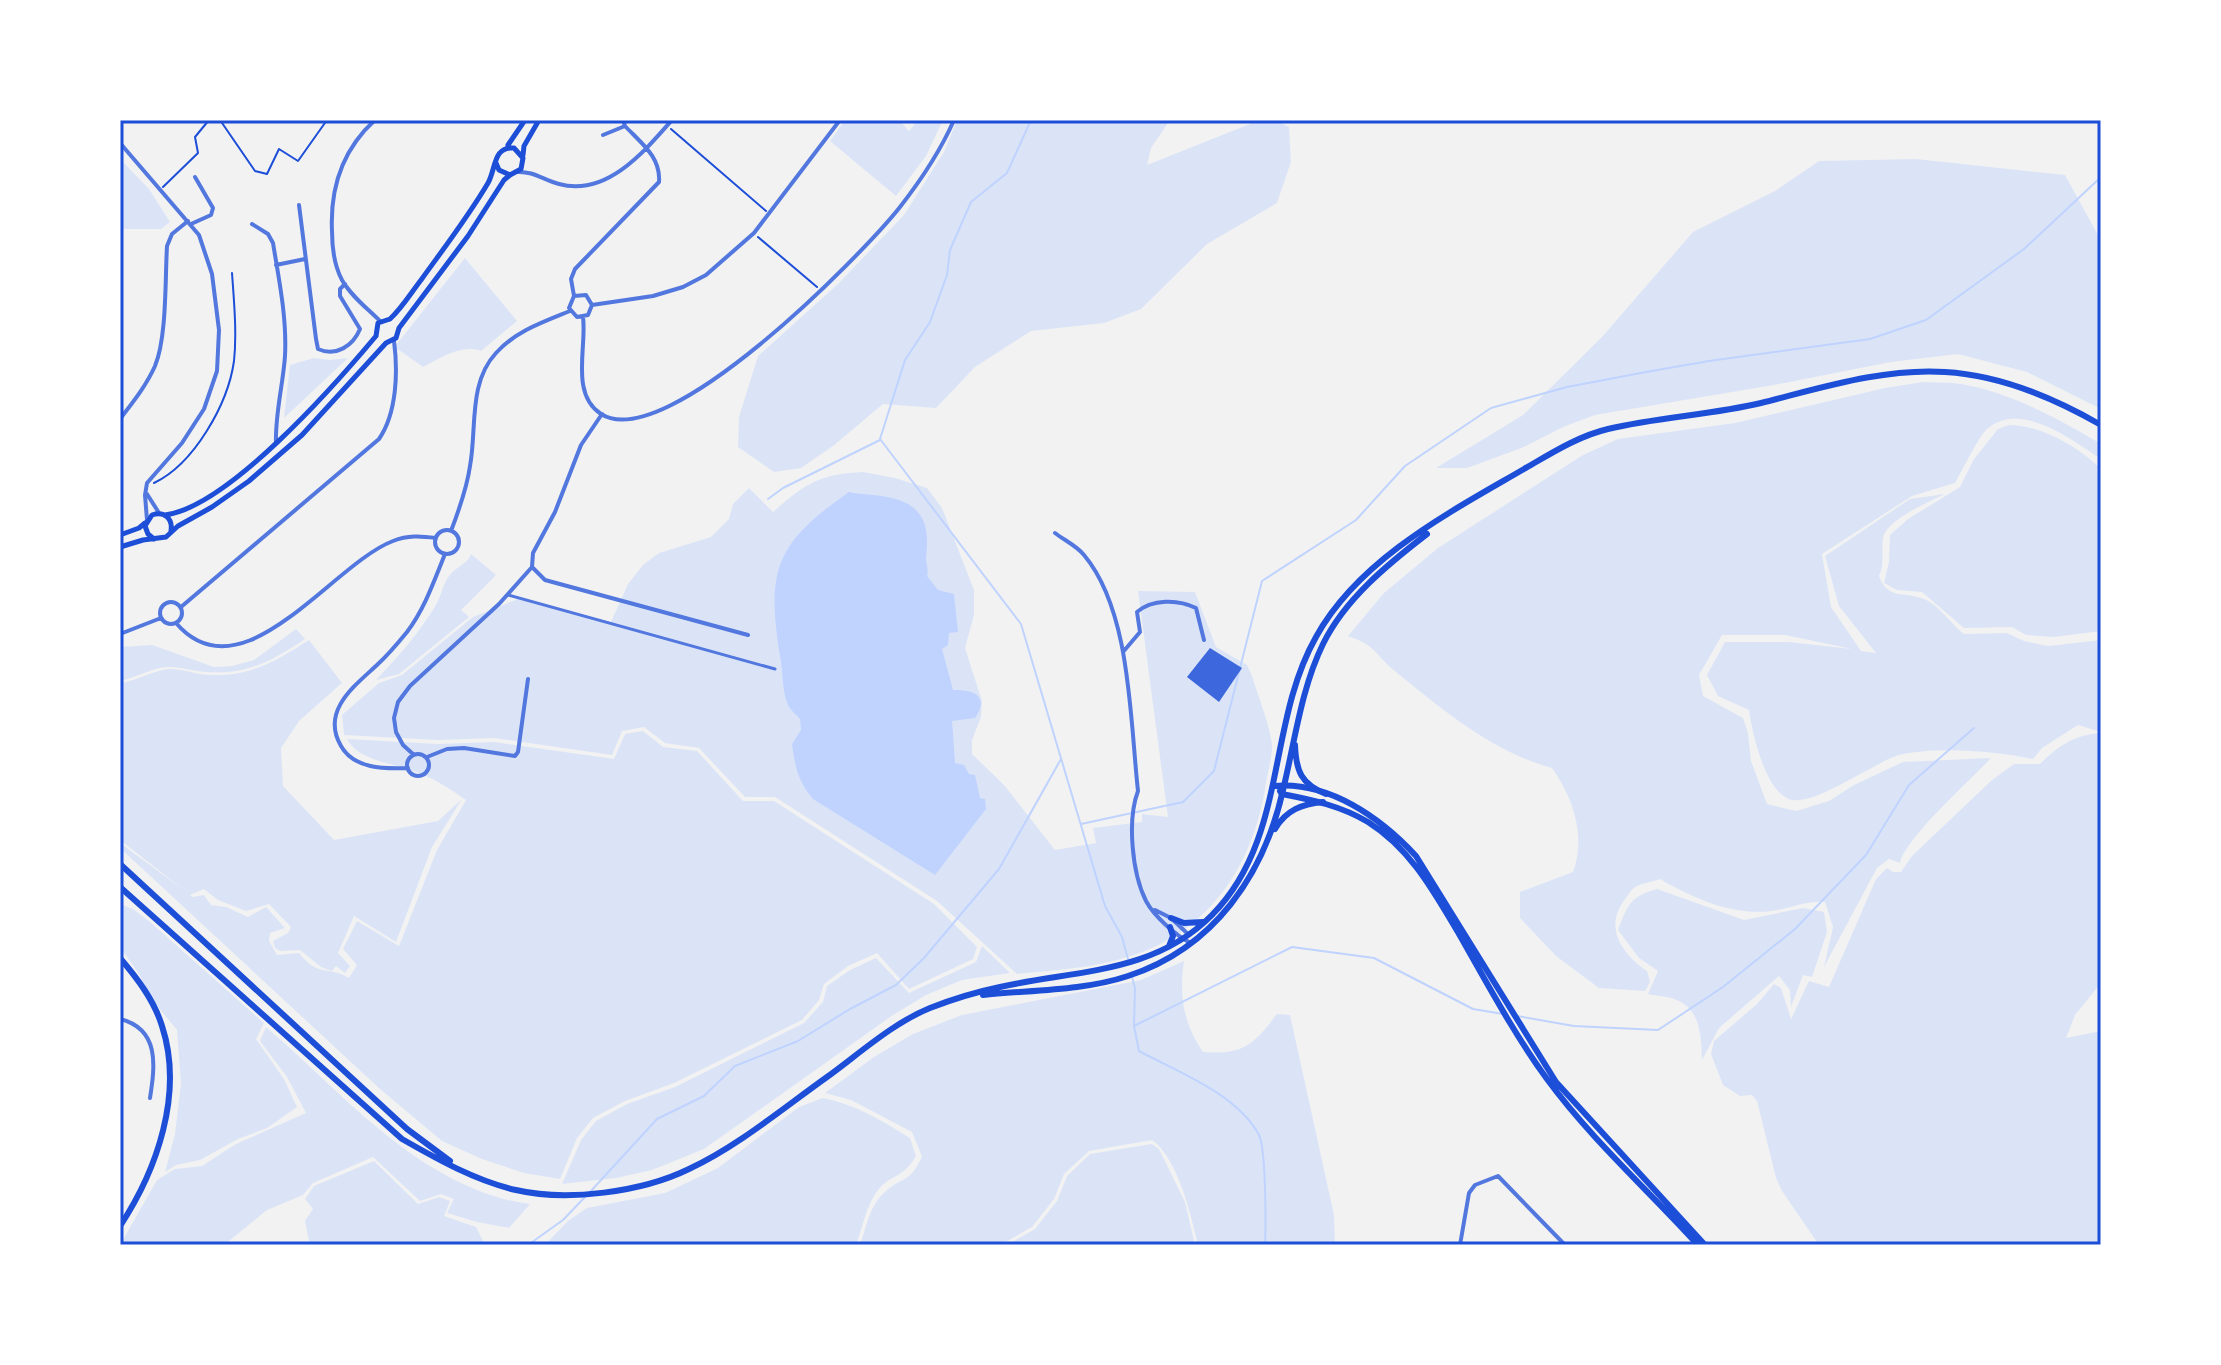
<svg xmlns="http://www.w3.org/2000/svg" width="2221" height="1365" font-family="Jost,sans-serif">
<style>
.green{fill:#dbe4f7}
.water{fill:#bfd3fe}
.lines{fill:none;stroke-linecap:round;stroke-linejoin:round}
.stream{stroke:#bfd3fe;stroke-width:2}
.building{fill:#3d67dc}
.path{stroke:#1d4ed8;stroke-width:2}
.pedestrian{stroke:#5277de;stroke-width:3}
.minor{stroke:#5277de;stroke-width:4}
.tertiary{stroke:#5277de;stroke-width:4}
.secondary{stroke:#1d4ed8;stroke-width:5}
.primary{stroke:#1d4ed8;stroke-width:6}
.trunk{stroke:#1d4ed8;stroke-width:6}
.neatline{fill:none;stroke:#1d4ed8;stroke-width:3}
</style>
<rect width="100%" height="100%" fill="#f2f2f2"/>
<path class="green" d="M845,120H899L909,131L918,120H943L926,156L896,196L830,141Z
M957,120H1170L1151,148L1147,165L1260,120H1274L1289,127L1291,162L1277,203L1207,244L1141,309L1104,323L1031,331L975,367L936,408L883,404L833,446L801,468L774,472L738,447L739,417L758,356L838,284L904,215L944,152Z
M120,159L149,189L170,222L161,229H120Z
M1916,159L2065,175L2098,235L2101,236V409L2027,372L1958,354L1891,362L1774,385L1595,415L1563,427L1524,447L1467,468H1436L1523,415L1602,337L1693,232L1775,191L1819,161Z
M465,258L517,321L481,351C461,344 441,358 423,367L399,350H392Z
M314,358L330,360L348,358L284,418L290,365Z
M1923,382C1936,383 1949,382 1961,384C2009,392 2060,419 2101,444V459C2072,440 2021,400 1987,429C1979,436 1962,471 1955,483L1912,496L1822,554L1831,607L1861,651L1876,653L1839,606L1825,556L1910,499L1945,494C1929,502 1886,520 1883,538C1881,552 1885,563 1879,576C1887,599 1903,592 1921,598C1938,603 1950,623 1964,634L2007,633L2024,641L2048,646L2101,640V732L2078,725L2042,748L2033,759C1994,751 1938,746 1899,755C1888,758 1876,766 1866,771C1848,780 1812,803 1792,800C1766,795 1752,733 1749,710L1718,696L1707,675L1725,642H1789L1852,649L1785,635H1722L1699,675L1703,696L1743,718L1748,733L1751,761L1767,804L1796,811L1829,801L1854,785L1903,762L1991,758C1971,780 1906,837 1900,863L1889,859L1877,868L1824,967L1833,927L1825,902C1806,900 1790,909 1771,911C1732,916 1693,898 1660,879C1652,882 1642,883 1635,887C1631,890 1626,898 1623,902C1604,930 1624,955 1647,971L1650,982L1645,991L1599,988L1556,956L1520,918V892L1573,872C1586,837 1574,799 1552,768C1493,752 1444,711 1396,672C1375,655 1376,645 1348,636L1384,593L1438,548L1583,455L1618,439L1735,423L1885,388Z
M2009,425C2041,425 2079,447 2101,469V631L2054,637L2026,635L2012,627L1964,628L1922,592L1897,590L1884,583L1889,562L1890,535L1908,519L1960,487L1974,459L1998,429Z
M863,472L895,478L927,488L942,508L974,590V615L965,648L982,701L981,717L972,740V754L1004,785L1055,850L1096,843L1093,828L1142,822V814L1168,817L1138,591L1195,592L1216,647L1247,665L1252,676C1258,696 1271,727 1272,747C1272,758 1268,771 1266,783C1254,863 1212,930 1131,956C1095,968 1055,970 1017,974L937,901L775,797H745L699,748L665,743L644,727L622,731L612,755L494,738L438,740L344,735L342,715L379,683L402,675L473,617L518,599L611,622L628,584L643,565L659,553L711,537L729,519L733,504L749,488L773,512C805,484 819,474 863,472Z
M471,554L496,575L461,610L469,617L399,674L376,680C398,657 419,633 436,605C441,596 443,584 449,576C455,567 468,564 471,554Z
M296,629L305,639C272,661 247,675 206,672C193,671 181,667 168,667C153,667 136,678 120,681V647L152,645L214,667L232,666L254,660Z
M309,640L342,683L299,721L281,748L283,786L334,840L438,821L462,799L432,847L396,942L354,916L338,953L350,966L345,973L336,966L332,971L321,967L300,950L280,951L275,948L273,941L288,933L291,927L269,904L246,911L218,900L204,889L190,895L192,897L204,895L211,905L226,907L248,917L266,907L285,928L270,933L269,941L277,955L299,953C319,978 327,965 349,978L357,965L343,949L357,921L399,946L437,850L466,800C453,791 437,780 421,774C398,763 360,763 347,739L438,744L494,742L614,759L625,734L643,731L663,747L697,751L743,801H774L934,904L977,947L973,959L909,989L877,953L848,966L824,984L819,1000L802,1020L674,1083L625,1101L593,1118L577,1138L560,1179L524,1173L482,1159L442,1141L380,1089L120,848V843L184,890L120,840V683C136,681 152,671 168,669C182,668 197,675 211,675C252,676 276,661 309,640Z
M2098,733L2101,755V983L2075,1015L2066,1038L2101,1031V1245H1819L1782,1191L1776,1178L1757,1101L1752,1095L1740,1096L1723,1085L1711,1054L1714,1041L1757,1004L1774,984L1781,988L1791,1019L1809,981L1829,987L1876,879L1887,868L1893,872H1901L1912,856L1992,780L2014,764H2040C2058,746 2073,736 2098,733Z
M1657,889L1744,920L1803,908L1824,912L1827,932L1812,977L1803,975L1791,1007L1790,990L1779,976L1719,1028L1702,1060C1701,1036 1701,1008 1674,999C1666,996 1657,996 1648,994L1658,971L1639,958L1618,930C1628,904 1630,897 1657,889Z
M120,904L133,909L150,922L264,1023L256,1039L284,1079L297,1107L267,1128L238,1139L200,1160L176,1165L165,1172L175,1134L181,1083L177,1030L153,1001L139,974L120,947Z
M982,946L1010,973L962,980L926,995L893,1015L704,1149L652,1170L616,1178L562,1184L581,1140L596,1121L627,1104L675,1087L804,1023L823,1002L827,986L850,970L876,958L909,993L976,962Z
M1184,961C1179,995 1183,1023 1203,1052C1243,1055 1253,1045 1277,1014L1290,1015L1334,1215L1335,1245H1198C1191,1216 1178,1158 1152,1140L1089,1151L1064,1174L1054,1199L1032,1227L1000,1245H860C866,1228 870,1204 885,1192C904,1175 908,1185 922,1157L912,1132L851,1100L825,1093L874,1057L913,1034L962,1015L1141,980Z
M266,1027C337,1088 403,1167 494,1196C505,1200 518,1202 530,1204L509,1228L477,1222L447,1213L454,1199L441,1194L420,1201L373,1157L313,1183L303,1195L267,1210L224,1245H120L157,1180L175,1169L202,1166L236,1144L306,1113L287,1077L260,1041Z
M823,1098C855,1104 883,1121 910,1138L916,1156C904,1178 891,1174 878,1190C866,1205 863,1227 856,1245H545L568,1221L587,1208L665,1193L718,1168L799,1107Z
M1152,1144L1159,1149L1185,1202L1195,1245H1007L1035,1229L1057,1201L1067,1176L1090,1154Z
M374,1161L418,1204L439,1197L450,1201L444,1216L476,1227L485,1245H313L309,1241L305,1221L313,1209L305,1199L314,1186Z"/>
<path class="water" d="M849,492C862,495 874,494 887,497C924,504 930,525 926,558C926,565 929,569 927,576L938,590L954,594L958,632L949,633L948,645L942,649L953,690C971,689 991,695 975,718L952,721L955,763L964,765L969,774L975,775L980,798L985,799L986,809L935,875L813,799C798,781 795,767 792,744L801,730L800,719C797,715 790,710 788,705C782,692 783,670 780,656C766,569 776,543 849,492Z"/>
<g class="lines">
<path class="stream" d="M1031,120L1007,173L971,202L950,250L947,275L930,322L905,360L880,439L1021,624L1105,906L1122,937L1128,959
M768,499L783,488L880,440
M1081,824L1183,802L1214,771L1262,581L1356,520L1405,466L1491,408L1567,387L1646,372L1709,361L1870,339L1926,320L2024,249L2101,177
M1132,977L1135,988L1134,1026L1139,1051C1178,1072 1237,1094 1259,1135C1266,1149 1266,1226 1265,1245
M1517,1016L1574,1026L1658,1030L1723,987L1795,929L1866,855L1909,785L1974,728
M1134,1026L1292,947L1374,958L1473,1009L1503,1014
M590,1192L657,1119L704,1096L735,1066L798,1041L850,1009L896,985L924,958L999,869L1061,759
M528,1245L563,1220L585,1197"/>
</g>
<path class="building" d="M1210,648L1242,668L1219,702L1187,677Z"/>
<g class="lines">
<path class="path" d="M220,120L255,171L267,174L279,149L298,161L327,120
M671,129L766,211
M163,187L198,153L195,137L209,120
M758,237L817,287
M154,483C194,464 228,404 234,361C237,333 234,301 232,273"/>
<path class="pedestrian" d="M508,595L775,669"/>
<path class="minor" d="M375,120C342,150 330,188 332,231C332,248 334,265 342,280C351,296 367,308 380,321
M603,135L625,126
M517,172C534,171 543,180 559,184C606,197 644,152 672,120
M299,205L316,339L318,349C336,357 353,346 360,329L340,296V289L345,284
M191,224L211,215L213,208L195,177
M252,224L268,234L273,243C279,280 287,318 285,356C283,385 275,414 276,443
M276,265L305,259
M574,296L571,279L575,269L659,182C661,157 641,143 625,126L623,120
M574,296L569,308L577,317L588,315L592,305
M574,296L586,295L592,305
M592,305L653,296L683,287L706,275L754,233L840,120
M583,317C587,347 570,394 601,414C666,455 862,255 900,207C921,180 940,152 954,120
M120,419C133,402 146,386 155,366C167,337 165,279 167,246L172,234L188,221
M435 542a12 12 0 1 1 24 0a12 12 0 1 1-24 0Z
M451,531C459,510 467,488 470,466C477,429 468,383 496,353C516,331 543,322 570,311
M1055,533C1064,540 1077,546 1084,555C1131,611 1130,720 1138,791C1127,820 1132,873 1146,901C1154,916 1176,936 1191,943
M532,567L545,580L748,635
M160 613a11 11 0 1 1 22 0a11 11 0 1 1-22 0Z
M181,607L379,439C397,413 398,371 394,341
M176,623C242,700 332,564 393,541C408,535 421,536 436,538
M120,634L161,618
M1123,652L1140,632L1137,612C1152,599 1178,599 1196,608L1204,640
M407 765a11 11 0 1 1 22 0a11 11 0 1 1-22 0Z
M414,755L403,745L396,732L394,718L398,702L410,686L499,604L532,567L533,553L555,512L581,445L602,414
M427,757L447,749L464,748L515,756L518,752L528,679
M408,768C384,769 354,769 341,746C320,710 356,685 378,664C389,654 398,643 407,632C425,608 434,581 445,554
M1155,910L1171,918L1189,935
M120,1019C160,1029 155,1066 150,1098
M1460,1245L1469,1193L1475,1185L1498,1176L1565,1245"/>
<path class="tertiary" d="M120,143L199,235L212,274L219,330L217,371L204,409L182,443L147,483L145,495L147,520
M147,494L159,513"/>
<path class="secondary" d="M508,145L525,120
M523,155L524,146L539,120
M390,319C402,308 411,293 421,280C444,248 468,217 488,183C496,169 493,146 514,148L523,158L521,169L510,175L499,170L496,163
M376,336L378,323L390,319
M165,515C228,507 335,385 376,336
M120,535L139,528L145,523
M154,539L148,534L145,526L152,515C164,511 173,518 171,531
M120,547L143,540L166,537L178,526L212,507L249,481L302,435L386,343L396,338L399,328L468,236L504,180L510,175"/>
<path class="primary" d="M1274,786C1329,781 1381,818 1416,856L1556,1082L1705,1245
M1280,791L1282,794C1313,800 1341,806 1368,822C1411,849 1434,892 1459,934C1487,983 1514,1034 1547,1079C1591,1139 1648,1190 1698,1245
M120,958C137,978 154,1000 162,1026C184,1093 157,1170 120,1226"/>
<path class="trunk" d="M1295,745C1296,771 1301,784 1326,794
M1275,829C1286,810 1302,804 1323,802
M120,864L407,1129L450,1161
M120,887L402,1139C437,1159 476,1181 516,1190C567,1202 642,1192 689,1169C738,1146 782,1109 827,1077C860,1053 893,1023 930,1008C953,999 976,992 1000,987C1075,970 1154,974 1212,915C1288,838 1266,725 1316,637C1359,559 1450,512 1524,469C1550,454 1578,436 1608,429C1658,417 1711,415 1761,403C1821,388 1883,368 1945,372C2000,375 2054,398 2101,425
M1171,918L1184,923L1203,922
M1169,946L1173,936L1170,927
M983,995C1030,990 1083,991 1128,976C1214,948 1264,875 1283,790C1295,741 1301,689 1323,644C1345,599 1388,564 1427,534"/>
</g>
<rect width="2221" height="1365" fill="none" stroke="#ffffff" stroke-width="244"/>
<rect x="122" y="122" width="1977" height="1121" class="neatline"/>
</svg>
